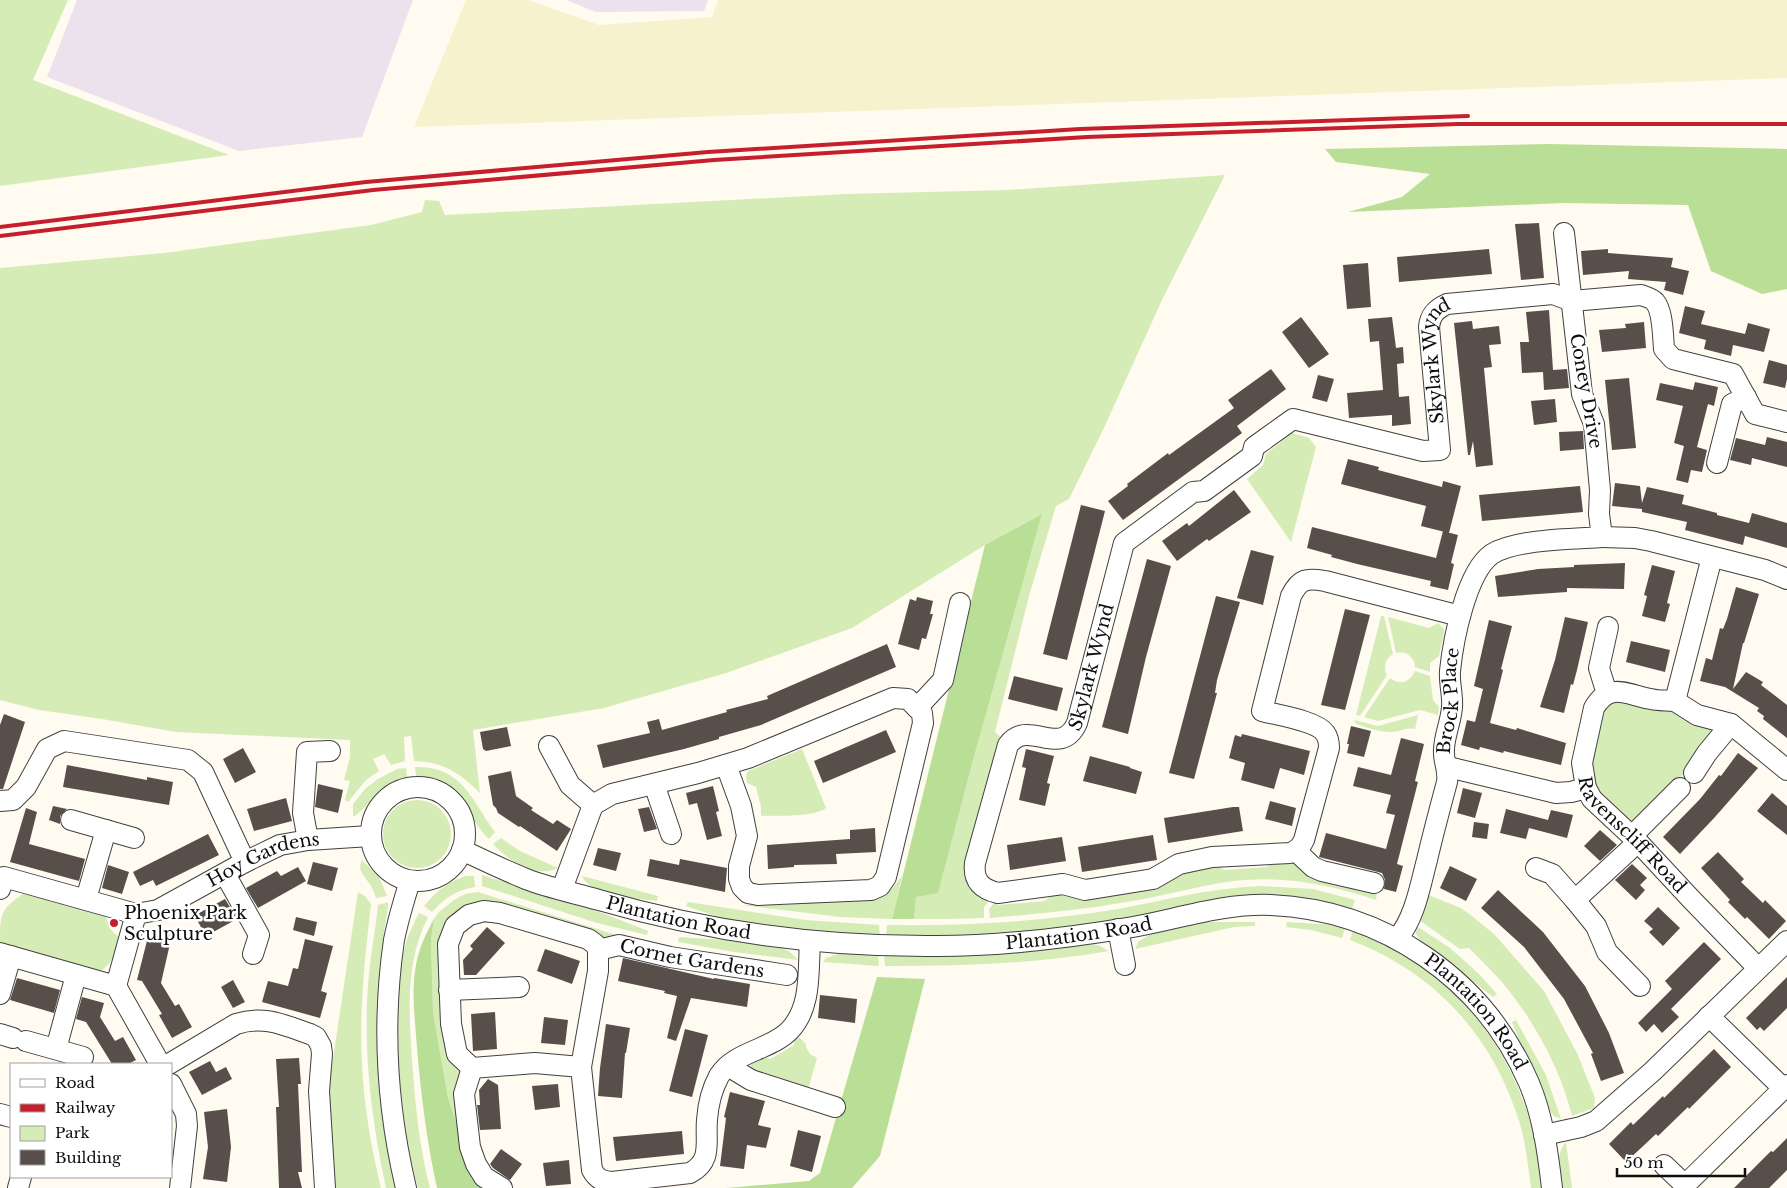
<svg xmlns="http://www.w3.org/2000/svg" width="1787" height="1188" font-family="'Libre Baskerville',serif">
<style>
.industrial{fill:#ece2ed}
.farmland{fill:#f7f2ce}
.green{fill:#d5ecb7}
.forest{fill:#b9de95}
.building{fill:#584f4a}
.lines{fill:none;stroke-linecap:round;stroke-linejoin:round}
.minor-casing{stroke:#414141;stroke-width:22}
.minor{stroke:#fff;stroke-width:20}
.rail{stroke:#c61e2d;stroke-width:4}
.poi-dot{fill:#c61e2d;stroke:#fff;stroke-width:2}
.labels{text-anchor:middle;stroke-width:5;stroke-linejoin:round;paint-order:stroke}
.street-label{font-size:18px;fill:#0e0e0e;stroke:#fff}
.poi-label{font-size:18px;fill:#0e0e0e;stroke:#fff;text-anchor:start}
</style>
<rect width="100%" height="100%" fill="#fffbf0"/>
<path class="industrial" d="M77,0H413L362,137L239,151L47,77Z
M566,0H708L704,11L596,12Z"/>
<path class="farmland" d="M466,0H528L599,25L712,17L718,0H1787V78L414,127Z"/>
<path class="green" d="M0,0H68L33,80L229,155L0,186Z
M1225,175L1162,300L1103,430L1069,499L1056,506L1029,596L995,732L1003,739L967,864L990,900L984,907V918L945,919H914L916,897L938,892L972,764L1042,514L985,545L852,628L726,673L604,708L473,730L480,793C459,772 443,762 414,761L411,736L404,737L405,761L391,765L384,754L373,759L379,771L366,780L348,802L345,800L350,781L344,780L350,757V740L176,732L102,719L39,710L0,700V268L164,253L371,225L422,212L425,200L439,201L445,215L846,194L1007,190Z
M1292,433L1309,438L1316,447L1291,542L1247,479L1263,465L1266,454Z
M1381,616H1384L1393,654C1385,659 1383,667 1387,675L1360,716L1356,715Z
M1388,617L1429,628L1438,623L1444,629V633L1439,656L1430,663V672L1415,667C1414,657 1407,651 1396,653Z
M1415,671L1430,676L1433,700L1439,707L1438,715L1420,710L1378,721L1364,717L1390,678C1400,686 1410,682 1415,671Z
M1651,699L1718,730L1675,784L1628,832L1586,788L1598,702Z
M1418,715L1415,729C1406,727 1400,732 1391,732C1379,732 1368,728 1356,724L1354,720L1378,726Z
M802,749L826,808C812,818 778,815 761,816V807L756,787L747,783L746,775L748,771Z
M415,767C463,766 471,800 495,832L489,839C461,810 464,783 416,777Z
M406,768L407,778C381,785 375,800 355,816H353V804L366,788L378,779L397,769Z
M383 834a34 34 0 1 1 68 0a34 34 0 1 1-68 0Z
M501,838L520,851L558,868C535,879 509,861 493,844Z
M1295,858L1377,892L1376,900C1329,884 1277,874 1227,882C1193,887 1160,897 1126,902C1081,910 1035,914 990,918L989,909L995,902L998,905L1045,901L1057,890L1215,863L1224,870L1267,867L1274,860Z
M362,860L379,877L387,896L376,898C375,894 373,890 371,886C366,877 356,871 362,860Z
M482,875L597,911L648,931L647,935L597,923L482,886Z
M465,876H474L475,887C456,890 445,898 432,912L424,906C436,891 447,883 465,876Z
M582,876L658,896L657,901C636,898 591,897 582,876Z
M902,876L892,919L840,917L741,905H782L878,897L890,891Z
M1260,886L1313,889L1355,900L1352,909L1309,900L1051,930L979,935L886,936L887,925C964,926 1041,922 1118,909C1165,900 1211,888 1260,886Z
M358,892L365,896L371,904C365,957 359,1011 362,1064C364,1106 371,1147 381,1188H335L328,1092Z
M478,892L629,939H604L483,902C459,905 444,922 439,944L450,1057L456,1067L463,1073L464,1145L448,1098L433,1012L431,940L434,919L439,912L454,900L465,894Z
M23,894L47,898L106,916C108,927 111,931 119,937C115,955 112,966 95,974L4,947L0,943C0,915 0,909 23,894Z
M1428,895L1461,908L1472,916L1495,935L1544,991L1577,1053L1595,1098L1594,1108L1572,1116C1560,1067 1533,1019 1501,981C1491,970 1480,959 1469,948L1460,949L1419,920Z
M388,902C388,915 384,927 383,940C381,959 380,979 378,998C375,1062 382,1126 397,1188H386C371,1118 362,1046 369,974C371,951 376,928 378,905Z
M688,902L805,920L879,925L880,936L791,929L730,921L686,906Z
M419,913L428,917C405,963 409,1010 412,1059C415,1103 419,1145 430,1188H418L409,1153L397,1069L398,993L402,957L408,936Z
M1205,922H1255V926L1234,927L1135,949L1138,942L1149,935Z
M1287,922L1337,925L1345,928L1342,938L1311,930L1286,927Z
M1415,925L1450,948L1478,973L1497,994L1493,997L1420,940L1416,934Z
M1353,930C1374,938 1396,947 1414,960C1479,1005 1522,1073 1537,1150C1539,1162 1539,1176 1541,1188H1531C1528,1167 1526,1145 1520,1124C1493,1036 1436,973 1350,940Z
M679,937L726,940L781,948L789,951L798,960L734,952L678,942Z
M1093,944L1100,946L1109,951C1035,964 960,966 885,966L884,955L951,956L1014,952Z
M841,953L878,956L879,966L823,962L826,958Z
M1516,1020L1546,1075L1561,1119L1554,1116L1545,1105L1512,1022Z
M796,1034L806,1044V1047L810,1054L817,1058L807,1093L750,1069L751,1062L761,1055L770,1059L794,1045V1036Z
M1566,1142L1572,1188H1561C1559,1173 1555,1154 1566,1142Z"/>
<path class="forest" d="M1550,144L1787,149V289L1762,294L1711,271L1688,205L1564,203L1348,212L1402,197L1430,174L1336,162L1325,149Z
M1042,514L972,764L938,893L916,897L914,919H892L985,545Z
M434,919L431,940L433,1012L448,1098L464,1145L490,1188H437C427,1142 421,1096 417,1048C415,1020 411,992 416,965C419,948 426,933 434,919Z
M877,977L925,979L880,1156L852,1188H726L809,1181L820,1173Z"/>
<path class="building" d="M1539,223L1544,278L1521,280L1515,224Z
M1489,249L1492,274L1399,282L1397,257Z
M1608,249V253L1673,258L1671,267L1689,271L1683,295L1664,290L1666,282L1628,279L1629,271L1583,275L1581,251Z
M1368,263L1371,307L1347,309L1343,265Z
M1685,306L1705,311L1701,324L1745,334L1748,323L1770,329L1764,352L1733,345L1731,356L1704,349L1706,340L1679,333Z
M1549,310L1553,370L1567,369L1569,388L1544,390L1543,372L1522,373L1520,342H1529L1526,312Z
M1301,317L1329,354L1309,368L1282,332Z
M1392,317L1396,348L1403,347L1404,363L1397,364L1399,397L1409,396L1411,424L1392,426V415L1349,418L1347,393L1383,390L1379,341L1370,342L1368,319Z
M1472,321L1473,329L1499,326L1501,344L1489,345L1492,367L1484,368L1493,465L1476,467L1473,441L1470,455H1468L1454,323Z
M1644,322L1646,348L1602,352L1599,330L1626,328L1625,324Z
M1769,360L1787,365V379L1785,388L1763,383Z
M1271,369L1286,389L1237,426L1242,433L1123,520L1108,501L1128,486L1127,484L1168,453L1169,455L1234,408L1228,400Z
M1318,375L1334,379L1327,402L1312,398Z
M1629,378L1636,448L1612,450L1605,380Z
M1695,382L1718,387L1714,406L1708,404L1697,447L1707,450L1702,472L1691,470L1688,483L1676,480L1684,446L1674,443L1683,406L1656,400L1660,383L1693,390Z
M1555,399L1557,422L1534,425L1531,401Z
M1583,431L1584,449L1560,451L1559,432Z
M1767,437L1787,442V467L1752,458L1751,465L1730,460L1736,438L1765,445Z
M1348,459L1379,467L1378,470L1442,487L1443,481L1461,486L1449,533L1421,526L1426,506L1341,484Z
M1615,483L1640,486L1642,503L1647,487L1684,495L1682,504L1717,513V515L1749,523L1752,513L1787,523V548L1745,536L1743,545L1685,530L1687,522L1642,512V509L1612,506Z
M1580,486L1583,512L1482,521L1479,495Z
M1234,490L1251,512L1209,541L1207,539L1177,561L1162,541L1187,523L1189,526Z
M1081,505L1105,511L1067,660L1043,654Z
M1312,527L1436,558L1443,531L1458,535L1451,563L1454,564L1448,590L1430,586L1431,581L1357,564L1331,557L1332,555L1307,548Z
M1251,550L1274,556L1263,605L1237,598Z
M1147,559L1171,566L1146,657L1128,734L1102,727Z
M1625,563L1624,589L1567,588V592L1498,597L1495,576L1538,569L1574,567V565Z
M1652,565L1675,571L1667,603L1670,604L1665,622L1642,616L1647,596L1644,595Z
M1736,587L1759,594L1744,643H1743L1733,689L1746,672L1763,682L1761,685L1787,705V738L1763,719L1764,716L1757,711L1759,708L1725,687L1700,681L1706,658L1712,660L1720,628L1723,629L1727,619Z
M1216,596L1240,602L1217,680L1215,693H1217L1194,779L1169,773Z
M917,597L933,601L930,614H933L926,639L922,638L919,650L898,644L910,599L916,601Z
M1345,609L1370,615L1345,710L1321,705Z
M1565,617L1588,622L1577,670L1573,685L1571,684L1564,713L1540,707L1555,660Z
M1489,620L1512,626L1501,669L1503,670L1490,723L1516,730L1517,728L1566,743L1561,765L1504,751L1503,753L1480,747L1479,750L1461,745L1467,720L1475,722L1483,689L1474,686Z
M1631,641L1670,650L1665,672L1626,662Z
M887,644L896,667L761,725L719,737V739L684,749L603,768L597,745L650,733L647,722L659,719L662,730L727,712L726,710L768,699L767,696Z
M1014,676L1063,688L1057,711L1008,699Z
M4,714L25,722L3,789H0V725Z
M1351,726L1371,731L1364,757L1347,753L1349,744H1347Z
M507,727L511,746L486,751L483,749L480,732Z
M886,730L896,752L823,783L814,761Z
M1242,734L1310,751L1304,775L1280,768L1274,789L1241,780L1245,763L1229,758L1235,735L1241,737Z
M1401,738L1424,744L1415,781L1418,782L1397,864L1403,866L1396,892L1384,889L1385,880L1382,873L1319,857L1326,833L1386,849L1395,815L1386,813L1391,795L1353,786L1358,767L1391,775Z
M243,748L256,772L235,783L223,759Z
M1026,749L1054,756L1047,783L1050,784L1045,806L1019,800L1026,768L1022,767Z
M1738,753L1758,768L1715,817L1680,854L1663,837L1700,799L1719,775L1721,776Z
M1090,756L1130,767V768L1142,772L1136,794L1083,781Z
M67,765L147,780V777L173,782L169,805L63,787Z
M511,771L516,796L533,808L531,810L553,824L557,820L571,829L557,851L520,826L519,827L498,813L496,808L493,805L488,776Z
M318,784L343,790L338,813L315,807Z
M713,786L719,811L716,812L722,836L707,840L697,803L689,805L686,793Z
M1463,788L1482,793L1475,818L1457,813Z
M1772,793L1787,806V835L1757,811Z
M286,798L292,821L254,831L247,809Z
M1270,801L1296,808L1292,826L1265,819Z
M53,806L67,809L60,816V824L49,820Z
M649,807L657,829L644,832L638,809Z
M1233,807H1239L1243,831L1168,843L1164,818Z
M26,808L37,812L29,844L85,859L79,881L10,862Z
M1506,809L1548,820L1551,810L1573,815L1567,838L1529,828L1526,839L1500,833Z
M1474,822L1489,824L1487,839L1472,837Z
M875,828L876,852L836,854L837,864L794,865V867L768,869L767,845L850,839V830Z
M1600,830L1617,845L1600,861L1584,846Z
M208,834L219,855L156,886L153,880L140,886L133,872Z
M1153,835L1157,860L1082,872L1078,847Z
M1062,837L1066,861L1010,870L1007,845Z
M598,848L621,853L616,871L593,865Z
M1718,852L1744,879L1741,882L1763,903L1765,900L1786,921L1769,939L1747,917L1745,919L1728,902L1730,900L1701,868Z
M650,859L679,865L680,859L727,868L725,892L647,876Z
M313,862L338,868L332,891L307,884Z
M1632,864L1647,878L1640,885L1645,890L1636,900L1615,880Z
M108,865L129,872L122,894L102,888Z
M1450,866L1477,879L1466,901L1440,888Z
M298,867L306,881L258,908L246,888L277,871L281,876Z
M1498,890L1543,932L1585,986L1609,1033L1624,1073L1601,1081L1591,1054L1593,1053L1564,999L1524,947L1481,908Z
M225,899L237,919L206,936L197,920V914Z
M1658,907L1680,928L1663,946L1649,932L1653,929L1644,921Z
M296,917L317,922L314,936L293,930Z
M487,927L505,943L476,975H464L463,960L473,949L470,946Z
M150,929L172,935L161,983L175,1006L179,1004L192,1027L172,1038L159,1015L162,1014L142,981L137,980Z
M305,939L333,946L321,991L327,993L320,1018L262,1002L268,981L288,986L293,968L298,969Z
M1704,942L1721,959L1671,1009L1679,1017L1662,1033L1654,1024L1646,1032L1638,1023L1672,989L1665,981Z
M545,949L580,961L572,984L537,971Z
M623,958L714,979V978L750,984L747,1007L691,998L676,1041L667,1038L677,996L664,993L665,991L618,981Z
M1787,977V1008L1764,1031L1760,1027L1757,1030L1746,1018Z
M17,978L60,990L54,1013L10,1000Z
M233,980L245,1002L233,1008L221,987Z
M820,995L857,999L855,1023L818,1018Z
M82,997L104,1003L100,1017L115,1041L123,1037L136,1060L128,1064H112L86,1022L76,1019Z
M495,1012L497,1049L473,1051L471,1014Z
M544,1017L568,1020L565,1045L541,1043Z
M606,1024L630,1028L626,1053H625L622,1098L598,1096L600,1068Z
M685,1029L708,1035L692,1097L669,1091Z
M1714,1049L1731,1067L1689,1109L1688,1107L1658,1136L1656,1134L1626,1162L1609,1144L1631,1122L1633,1125L1663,1096L1664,1098Z
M299,1058L301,1084H298L302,1172H298L302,1188H279L276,1107H279L276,1059Z
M210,1061L216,1072L226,1067L232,1079L202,1095L189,1072Z
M488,1079L498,1085L501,1129L480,1130L477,1105H480L479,1090Z
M558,1084L560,1107L535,1110L532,1086Z
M730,1092L765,1101L758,1125L771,1128L766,1148L747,1145L744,1169L720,1166L726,1118L724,1117Z
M227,1109L231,1147L227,1182L203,1179L208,1147L204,1112Z
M798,1130L821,1136L812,1172L790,1166Z
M682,1131L684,1154L616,1161L613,1137Z
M1787,1138V1170L1769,1188H1734L1771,1151L1773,1152Z
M501,1149L522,1164L510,1180L493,1168L490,1164Z
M569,1160L571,1184L546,1186L543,1163Z"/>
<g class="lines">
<defs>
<g id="minor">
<path d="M1717,463L1732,404L1746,397"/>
<path d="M1602,537L1635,538L1651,541L1765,570L1787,579"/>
<path id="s1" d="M1460,616L1325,581C1307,578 1300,578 1291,596L1262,711C1277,715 1317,721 1325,733C1328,737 1329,743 1329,748L1304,840C1301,847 1297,851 1290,853L1212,857L1179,864L1153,879L1085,890L1063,884L998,893C981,889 973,881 975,863L1008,745C1029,717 1060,760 1077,723L1124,543L1193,492L1204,491L1252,456L1254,447L1293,419L1423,451L1440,450L1429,327C1430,315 1436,309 1447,304L1553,294L1572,301L1641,295C1646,297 1652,298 1655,302C1663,311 1663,338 1664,349L1673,359L1733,374L1755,414L1787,422"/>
<path d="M1607,694L1599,668L1608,627"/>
<path id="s2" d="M1675,701C1667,700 1658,701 1651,699C1627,695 1610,681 1594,708L1582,763L1586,788L1592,799L1638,842L1691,899L1758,968"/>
<path d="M1675,701L1712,557"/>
<path d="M1675,701L1697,715L1731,724L1787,770"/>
<path d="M917,708L943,680L960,603"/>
<path d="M549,746L570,785L593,805"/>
<path d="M1448,767L1556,793L1571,792L1586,788"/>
<path d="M1694,773L1707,753L1731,724"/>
<path d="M654,784L671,834"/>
<circle cx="418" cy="834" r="47"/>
<path d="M0,801L13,800L26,787L47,749L64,741L188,760L203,772L245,862"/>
<path d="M71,820L134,838"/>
<path d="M1632,836L1680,788"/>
<path d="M308,840L303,813L307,752L330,751"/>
<path id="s3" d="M462,850C483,860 504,870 526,879C549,888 575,893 599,900C709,932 822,947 937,946C1003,946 1068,938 1133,927C1178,919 1224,903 1271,905C1384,910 1484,979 1529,1083C1543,1116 1548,1153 1552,1188"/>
<path d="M1296,851L1313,867L1322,871L1374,883"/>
<path d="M1536,868L1552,874L1575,900L1596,926L1607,952L1640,986"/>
<path d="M225,874L259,935L253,954"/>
<path d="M0,889L4,877L136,914"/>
<path d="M562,889L593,805L612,794L698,773L748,758L893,698L908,699L922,713L923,723L886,877L880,886L871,890L758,895L748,893L742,887L739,879V866L747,836L741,806L726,765"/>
<path d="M86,899L106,830"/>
<path d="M1575,900L1638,842"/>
<path d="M1118,929L1125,965"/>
<path id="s4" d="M1397,939C1415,918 1420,886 1427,860C1433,834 1440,808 1447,782C1449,769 1443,762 1444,750C1444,736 1451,722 1452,707C1453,695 1449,683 1450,671C1453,641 1466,572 1492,554C1516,539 1573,539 1602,537L1599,514L1600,490L1594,424L1582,394L1564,233"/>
<path id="s5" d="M598,950L619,945L670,957L787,975"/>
<path d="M0,953L116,986L160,1064"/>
<path id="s6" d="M116,986L136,914L158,910L245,862L280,845L308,840L370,836"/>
<path d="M449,990L519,987"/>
<path d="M0,994L11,956"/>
<path d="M1709,1016L1783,1088"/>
<path d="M0,1034L13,1038"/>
<path d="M26,1041L83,1057"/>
<path d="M56,1049L76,975"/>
<path d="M169,1064L236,1024C264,1015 284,1025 310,1034L316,1037L321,1046L322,1054L319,1091L325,1188"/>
<path d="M728,1066L751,1080L835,1107"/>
<path d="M472,1068L457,1054L451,1024L448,944L455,926L469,915L484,911L500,913L588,939L595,944L598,950V971L581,1067L592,1170C597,1179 602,1181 612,1182L690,1173C713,1161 705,1142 707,1120C708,1105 712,1089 719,1076C728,1062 742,1056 756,1050C767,1045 780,1040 789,1031C812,1008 808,971 810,941"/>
<path d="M472,1068L464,1094L470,1147L476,1164L484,1177L502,1188"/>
<path d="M472,1068L535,1063L581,1067"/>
<path d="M171,1084L186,1114L187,1126L180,1188"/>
<path d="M0,1114L11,1117"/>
<path d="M1544,1135L1581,1127L1596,1121L1653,1071L1787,941"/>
<path d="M1664,1165L1685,1185L1684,1188"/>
<path d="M1685,1185L1787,1085"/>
<path d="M18,1188L21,1177"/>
<path d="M406,1188C387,1108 382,1022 394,940C398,920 404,900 410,881"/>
</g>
</defs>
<use href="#minor" class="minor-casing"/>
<use href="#minor" class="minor"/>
<path class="rail" d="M0,227L366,182L708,152L1080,129L1468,116
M0,236L373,190L714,160L1087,137L1458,124H1787"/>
</g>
<circle class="poi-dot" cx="114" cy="923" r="5"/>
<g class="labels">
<g class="street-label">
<text dy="6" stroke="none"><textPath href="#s1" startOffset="1684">Skylark Wynd</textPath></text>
<text transform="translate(1586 391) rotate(80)" y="6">Coney Drive</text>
<text dy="6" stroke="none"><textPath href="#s1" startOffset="1100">Skylark Wynd</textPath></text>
<text dy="6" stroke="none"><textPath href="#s4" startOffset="248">Brock Place</textPath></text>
<text dy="6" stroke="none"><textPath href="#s2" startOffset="235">Ravenscliff Road</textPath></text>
<text dy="6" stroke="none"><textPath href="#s6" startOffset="215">Hoy Gardens</textPath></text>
<text dy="6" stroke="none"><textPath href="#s3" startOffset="228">Plantation Road</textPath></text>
<text dy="6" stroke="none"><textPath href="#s3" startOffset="631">Plantation Road</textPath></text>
<text dy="6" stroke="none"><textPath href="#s5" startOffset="96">Cornet Gardens</textPath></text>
<text dy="6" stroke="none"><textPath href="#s3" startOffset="1066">Plantation Road</textPath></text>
</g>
<g class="poi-label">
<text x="124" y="919">Phoenix Park<tspan x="124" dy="21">Sculpture</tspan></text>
</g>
</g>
<rect x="10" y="1063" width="162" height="115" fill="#ffffff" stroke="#9f9f9f"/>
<rect x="20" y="1079" width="25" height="8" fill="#ffffff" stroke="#9f9f9f"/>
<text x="55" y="1088" font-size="15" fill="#0e0e0e">Road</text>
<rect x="20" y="1104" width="25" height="8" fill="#c61e2d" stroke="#9f9f9f"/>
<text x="55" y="1113" font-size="15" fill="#0e0e0e">Railway</text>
<rect x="20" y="1126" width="25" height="15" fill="#d5ecb7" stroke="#9f9f9f"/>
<text x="55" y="1138" font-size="15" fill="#0e0e0e">Park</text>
<rect x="20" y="1150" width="25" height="15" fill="#584f4a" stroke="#9f9f9f"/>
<text x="55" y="1163" font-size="15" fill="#0e0e0e">Building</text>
<path d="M1617 1168v8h128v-8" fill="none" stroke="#0e0e0e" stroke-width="2.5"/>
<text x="1624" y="1168" font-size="15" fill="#0e0e0e" stroke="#ffffff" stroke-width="4" paint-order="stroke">50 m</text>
</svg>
